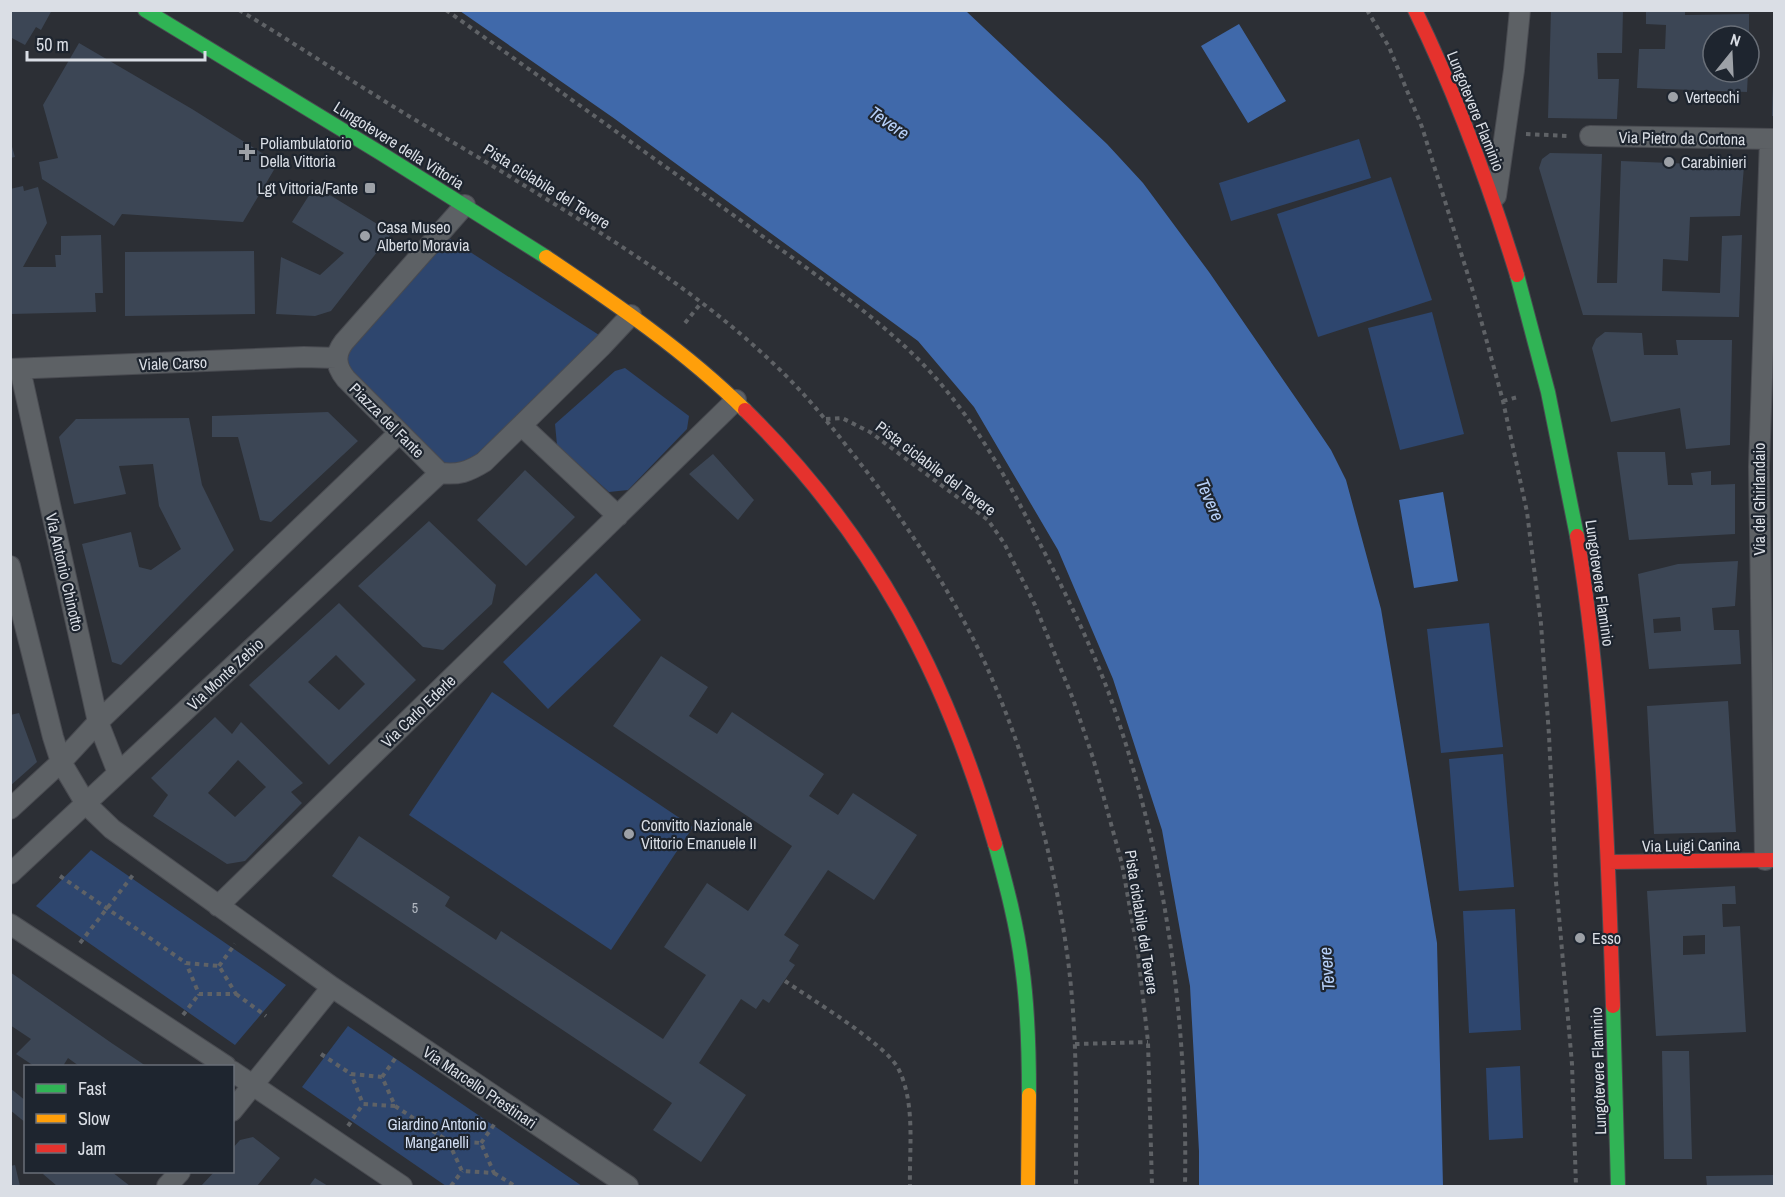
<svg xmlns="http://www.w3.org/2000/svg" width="1785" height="1197" font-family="'Archivo Narrow',sans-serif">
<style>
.green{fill:#2e466e}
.water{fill:#4069aa}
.building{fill:#3c4655;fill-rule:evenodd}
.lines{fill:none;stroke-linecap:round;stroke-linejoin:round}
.street-casing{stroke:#494b51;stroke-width:22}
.fast-casing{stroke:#494b51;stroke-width:16}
.slow-casing{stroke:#494b51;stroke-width:16}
.jam-casing{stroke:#494b51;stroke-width:16}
.path{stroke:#5f6266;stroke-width:4;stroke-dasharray:4.5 4.5;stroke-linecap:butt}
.street{stroke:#5d6165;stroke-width:20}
.fast{stroke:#30b455;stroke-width:14}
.slow{stroke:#ff9f0a;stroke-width:14}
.jam{stroke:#e5322d;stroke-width:14}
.poi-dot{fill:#9da1a7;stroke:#1e252f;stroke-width:2}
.labels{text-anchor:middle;stroke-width:4.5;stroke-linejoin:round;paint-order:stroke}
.number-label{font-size:14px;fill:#b2b8c1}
.poi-label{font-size:16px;fill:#dadee5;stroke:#1e252f;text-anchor:start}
.street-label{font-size:16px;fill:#dadee5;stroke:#1e252f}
.park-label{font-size:16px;fill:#d2def2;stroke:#1e252f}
.water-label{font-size:18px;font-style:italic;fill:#b7d0f8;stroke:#1e252f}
</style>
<rect width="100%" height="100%" fill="#2c2f35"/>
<path class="green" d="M1359,139L1371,178L1231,221L1219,183Z
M1391,177L1432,300L1318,337L1277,214Z
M450,239L599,335L467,464L443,467L344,366V351Z
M1432,312L1464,434L1400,450L1368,328Z
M625,368L689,416L687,429L628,490L609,492L557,445L555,424L615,371Z
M596,573L641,620L548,709L503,662Z
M1489,623L1503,747L1441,753L1427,629Z
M492,692L693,827L611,950L409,815Z
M1503,754L1514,887L1459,891L1449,759Z
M91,850L286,985L235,1045L36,906Z
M1515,909L1521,1030L1469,1033L1463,911Z
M348,1026L582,1186H446L302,1087Z
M1520,1066L1523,1138L1489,1140L1486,1068Z"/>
<path class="water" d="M460,11H966L1107,144L1143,183L1209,272L1306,413L1331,450L1346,480L1381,609L1437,943L1443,1186H1199V1151L1190,986L1162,830L1113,679L1058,550L974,407L918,341L615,119Z
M1239,24L1286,101L1248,123L1201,46Z
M1443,492L1458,581L1414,588L1399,500Z"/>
<path class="building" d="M10,10H52L41,30L36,27L25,45L10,37Z
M1551,10H1623L1622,53H1597L1598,79H1619L1617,119L1548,118Z
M1646,10H1685V15L1749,14V36H1713V72H1748L1747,92L1637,88L1639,49H1665L1666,25L1646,24Z
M79,43L192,109L278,163L243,222L122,214L114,226L42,179L39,162L58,158L43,105Z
M1773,85H1774V116H1772Z
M10,140L15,157L10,158Z
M1550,153L1602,154L1597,283H1617L1621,161L1744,166L1740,216L1690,217L1688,261L1663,259L1662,291L1720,293L1722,236L1742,235L1739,317L1583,315L1539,168L1542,159Z
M23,186L24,191L38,187L47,223L23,267H56L55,255H61V236L101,235L103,293H95L96,312L10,314V189Z
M315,186L392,233L331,311L315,316L276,314L281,257L320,275L344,253L292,222Z
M254,251L255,314L125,316V252Z
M1605,332L1642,333L1644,355H1678L1676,340H1732L1730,445L1686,449L1680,408L1611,422L1592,348L1596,339Z
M328,412L358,441L271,522L260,520L238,437H212V416Z
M189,418L202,485L234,550L121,665L112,662L82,544L131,532L139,567L151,570L181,549L159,506L153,464L119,466L126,494L74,504L59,437L76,419Z
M1617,452H1665L1668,485H1693L1691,473L1711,471V485L1735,484V534L1629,540Z
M713,454L754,500L738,520L689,474Z
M525,470L575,517L526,566L477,520Z
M429,521L496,585L492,604L443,650L423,647L358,586Z
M1738,561L1735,606L1712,608L1714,630H1739L1741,664L1649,669L1638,574L1678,564ZM1680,617L1681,631L1654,633L1653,619Z
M339,603L416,680L329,765L249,685ZM336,655L365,684L339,710L308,682Z
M661,656L708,687L689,716L717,734L732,712L824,774L809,796L838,815L853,793L917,835L874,900L828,870L784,935L799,945L789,961L795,965L769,1003L763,999L756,1009L741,999L699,1063L746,1095L701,1162L653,1130L672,1103L332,876L359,836L450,897L445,906L496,940L501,931L663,1039L706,975L664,947L707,883L748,911L792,846L613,726Z
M1728,701L1736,832L1654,834L1647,706Z
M19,713L37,762L10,786V715Z
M215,717L232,734L241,722L303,783L291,792L302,803L245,861L227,864L153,816L168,795L151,778ZM238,760L266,787L235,817L208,793Z
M1735,886L1736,904H1722L1723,927L1740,926L1746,1032L1656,1036L1647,891ZM1705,935V954L1683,955V936Z
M10,972L113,1044L146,1066H79L68,1058L63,1066H34L16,1054L31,1039L10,1025Z
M1662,1051H1689L1692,1159H1664Z
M10,1088L26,1101V1123L10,1110Z
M253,1137L280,1158L257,1186H201L214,1172H232V1149L240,1140Z
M15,1165L20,1186H10V1166Z
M45,1172H112L130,1186H57L43,1174Z
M1774,1175V1186H1707L1706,1176Z
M315,1178L328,1186H309Z"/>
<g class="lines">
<defs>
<path id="street" d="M1590,136L1774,139
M1496,196L1514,70L1520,10
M465,205L344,342C334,355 336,367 346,379L440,473C459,475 468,472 484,462L602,346L631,315
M10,369L304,357L336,358
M20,369L98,722L118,773
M522,426L618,516
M10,566L53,737L61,762L86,804L112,829L332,987L628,1186
M10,809L61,762L98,722L399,433
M1765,860L1759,467L1770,139
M10,874L440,473
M218,906L736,400
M10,924L226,1066
M232,1071L402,1186
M232,1111L332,987
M167,1186L180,1172"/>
<path id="fast" d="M145,10L382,154L546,257
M1517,275L1548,392L1577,536
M995,844C1006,884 1017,925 1022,966C1028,1009 1029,1052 1029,1095
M1613,1006L1618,1186"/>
<path id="slow" d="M546,257C616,304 685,351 745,410
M1028,1186L1029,1095"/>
<path id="jam" d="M1415,10C1457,96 1489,184 1517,275
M745,410C873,536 945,673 995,844
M1577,536C1603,691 1608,849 1613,1006
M1608,862L1774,860"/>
</defs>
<use href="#street" class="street-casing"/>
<use href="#fast" class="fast-casing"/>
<use href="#slow" class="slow-casing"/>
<use href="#jam" class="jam-casing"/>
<path class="path" d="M239,10C286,38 331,68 378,97C419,123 462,147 504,173C598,231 695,288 776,366C810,398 838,435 867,472C912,532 953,595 985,663C1025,751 1052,850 1066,946C1078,1026 1076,1106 1076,1186
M446,10C543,79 639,148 736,217C797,262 863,305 917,358C968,409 1004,472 1036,536C1062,586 1088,638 1108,691C1165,848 1188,1020 1185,1186
M1367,10L1389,47L1422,127L1475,298L1503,401L1527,512L1541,624L1549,735L1556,882L1572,1064L1576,1186
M1526,134L1569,136
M685,323L701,303
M1503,401L1518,397
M826,419L842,418L870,432L988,520L1004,543L1035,605L1073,699L1093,758L1122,864L1138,953L1148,1042L1152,1186
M60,876L186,963L219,966L236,994H199L186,963
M80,943L133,875
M219,966L235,944
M785,981C811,999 884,1043 898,1068C916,1103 909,1149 910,1186
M236,994L266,1016
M183,1015L199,994
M1075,1044L1148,1042
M321,1054L351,1074L382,1077L395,1106L363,1104L351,1074
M382,1077L397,1056
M395,1106L448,1141L481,1143L494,1173L462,1171L448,1141
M348,1126L363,1104
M481,1143L496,1122
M494,1173L515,1186
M451,1186L462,1171"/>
<use href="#street" class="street"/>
<use href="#fast" class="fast"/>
<use href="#slow" class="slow"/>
<use href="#jam" class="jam"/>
</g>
<g class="poi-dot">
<circle cx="1673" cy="97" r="6"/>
<path d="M244 143h6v6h6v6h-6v6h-6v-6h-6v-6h6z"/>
<circle cx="1669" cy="162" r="6"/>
<rect x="364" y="182" width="12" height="12" rx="3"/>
<circle cx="365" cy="236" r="6"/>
<circle cx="629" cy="834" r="6"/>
<circle cx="1580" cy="938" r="6"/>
</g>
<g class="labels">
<g class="number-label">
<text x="415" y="913">5</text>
</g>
<g class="poi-label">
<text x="1685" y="103">Vertecchi</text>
<text x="260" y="149">Poliambulatorio<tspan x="260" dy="18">Della Vittoria</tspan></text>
<text x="1681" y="168">Carabinieri</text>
<text x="358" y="194" text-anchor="end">Lgt Vittoria/Fante</text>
<text x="377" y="233">Casa Museo<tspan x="377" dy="18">Alberto Moravia</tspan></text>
<text x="641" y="831">Convitto Nazionale<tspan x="641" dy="18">Vittorio Emanuele II</tspan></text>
<text x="1592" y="944">Esso</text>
</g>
<g class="street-label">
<text transform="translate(1476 111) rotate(68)" y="6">Lungotevere Flaminio</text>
<text transform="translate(1682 138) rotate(1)" y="6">Via Pietro da Cortona</text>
<text transform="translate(399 145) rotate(32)" y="6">Lungotevere della Vittoria</text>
<text transform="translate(547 186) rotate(32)" y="6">Pista ciclabile del Tevere</text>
<text transform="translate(173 363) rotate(-2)" y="6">Viale Carso</text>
<text transform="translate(387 420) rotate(45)" y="6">Piazza del Fante</text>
<text transform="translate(936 468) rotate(37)" y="6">Pista ciclabile del Tevere</text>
<text transform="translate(1759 499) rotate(-90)" y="6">Via del Ghirlandaio</text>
<text transform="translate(65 572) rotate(77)" y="6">Via Antonio Chinotto</text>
<text transform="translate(1600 583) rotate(82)" y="6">Lungotevere Flaminio</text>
<text transform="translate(225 674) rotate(-43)" y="6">Via Monte Zebio</text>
<text transform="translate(418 711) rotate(-44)" y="6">Via Carlo Ederle</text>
<text transform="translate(1691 845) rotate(-1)" y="6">Via Luigi Canina</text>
<text transform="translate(1142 922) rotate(81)" y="6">Pista ciclabile del Tevere</text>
<text transform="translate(1598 1071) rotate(-92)" y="6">Lungotevere Flaminio</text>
<text transform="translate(480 1087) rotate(34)" y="6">Via Marcello Prestinari</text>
</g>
<g class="park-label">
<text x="437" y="1130">Giardino Antonio<tspan x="437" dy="18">Manganelli</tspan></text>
</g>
<g class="water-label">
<text transform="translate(889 123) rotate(34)" y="6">Tevere</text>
<text transform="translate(1210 500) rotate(66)" y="6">Tevere</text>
<text transform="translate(1327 969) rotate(-95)" y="6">Tevere</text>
</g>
</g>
<rect width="1785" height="1197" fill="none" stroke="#dadee5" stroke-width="24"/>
<rect x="24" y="1065" width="210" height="108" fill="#1e252f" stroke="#696f78" stroke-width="1.5"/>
<rect x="36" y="1084" width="30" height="9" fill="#30b455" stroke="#696f78" stroke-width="1.5"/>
<text x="78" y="1095" font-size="18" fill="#dadee5">Fast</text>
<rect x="36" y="1114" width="30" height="9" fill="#ff9f0a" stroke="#696f78" stroke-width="1.5"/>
<text x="78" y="1125" font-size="18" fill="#dadee5">Slow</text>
<rect x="36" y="1144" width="30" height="9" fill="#e5322d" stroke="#696f78" stroke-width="1.5"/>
<text x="78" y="1155" font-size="18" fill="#dadee5">Jam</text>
<g transform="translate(1731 54) rotate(18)"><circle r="28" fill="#1e252f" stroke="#696f78" stroke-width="1.5"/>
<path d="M0-4.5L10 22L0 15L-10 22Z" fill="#9da1a7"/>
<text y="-9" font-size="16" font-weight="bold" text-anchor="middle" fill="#dadee5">N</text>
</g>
<path d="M27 51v9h178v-9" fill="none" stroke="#dadee5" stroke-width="3"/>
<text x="36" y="51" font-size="18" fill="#dadee5" stroke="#1e252f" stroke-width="4.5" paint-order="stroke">50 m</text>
</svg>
